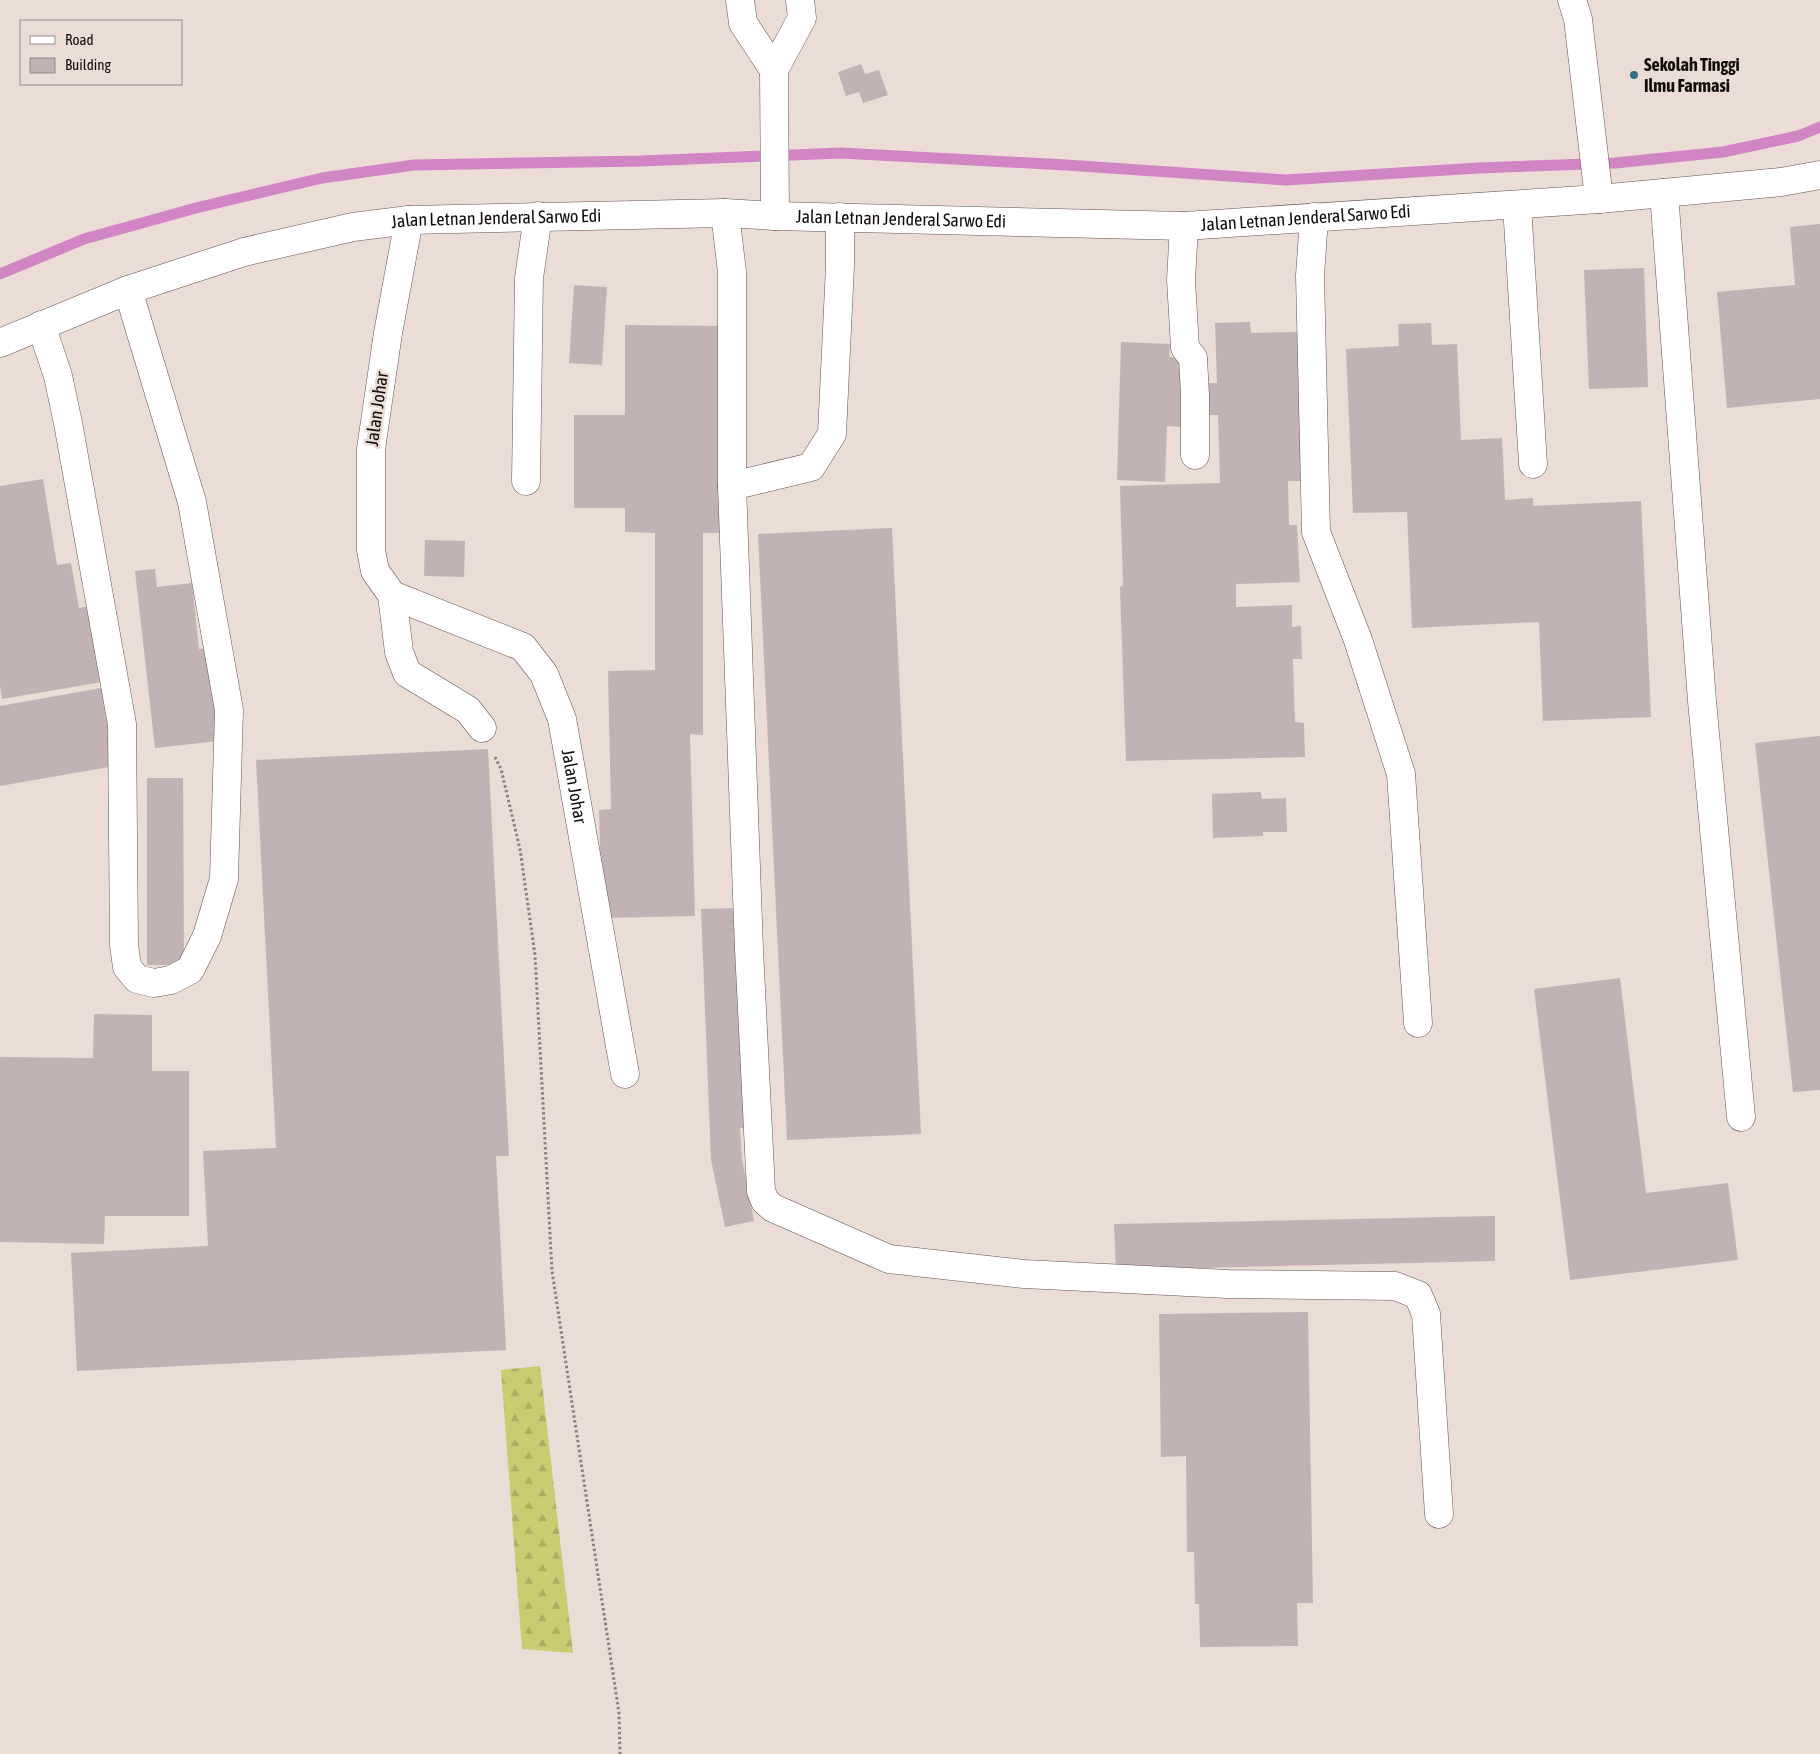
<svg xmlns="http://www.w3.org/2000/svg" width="1820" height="1754" font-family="'Asap Condensed',sans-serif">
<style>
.forest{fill:url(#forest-firs)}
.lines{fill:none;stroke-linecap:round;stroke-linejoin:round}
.stream{stroke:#d185c5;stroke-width:11}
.building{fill:#c2b2b4}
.minor-casing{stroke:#625550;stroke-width:29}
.major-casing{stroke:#625550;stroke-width:29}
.path{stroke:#8c817d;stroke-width:3;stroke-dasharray:2.5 2.5;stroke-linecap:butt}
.minor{stroke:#fff;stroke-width:28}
.major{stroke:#fff;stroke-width:28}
.poi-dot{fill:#366d88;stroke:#ebdcd6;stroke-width:2}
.labels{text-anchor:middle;stroke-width:5;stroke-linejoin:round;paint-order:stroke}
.poi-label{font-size:18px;font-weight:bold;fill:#110c0a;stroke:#ebdcd6;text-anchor:start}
.street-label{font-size:18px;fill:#110c0a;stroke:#ebdcd6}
</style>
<defs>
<pattern id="forest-firs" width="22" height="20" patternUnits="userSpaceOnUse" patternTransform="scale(1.25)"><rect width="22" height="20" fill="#cccb72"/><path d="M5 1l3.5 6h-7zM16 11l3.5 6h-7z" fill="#aead61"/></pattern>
</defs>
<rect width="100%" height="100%" fill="#ebdcd6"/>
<path class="forest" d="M540,1366L573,1653L522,1649L501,1370Z"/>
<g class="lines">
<path class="stream" d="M0,274L84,239L196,208L322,178L414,165L642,161L841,153L1066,165L1286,180L1479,168L1615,163L1723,152L1798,136L1820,127"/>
</g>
<path class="building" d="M861,64L865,74L879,70L888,95L863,103L859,92L846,96L838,72Z
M1820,224V399L1727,408L1717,292L1795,285L1790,227Z
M1644,268L1648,387L1589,389L1584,270Z
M574,285L607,287L602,365L569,363Z
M1250,322L1251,333L1299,332L1304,481H1288L1289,525H1297L1300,582L1236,584V607L1292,605V627L1301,626L1302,659H1293L1295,722L1304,723L1305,757L1126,761L1120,587L1123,586L1120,486L1220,483L1218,415H1208L1207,383H1217L1215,323Z
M1431,323L1432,345L1457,344L1461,440L1502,438L1505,500L1533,498V506L1641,501L1651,717L1543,721L1539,622L1412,628L1407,512L1353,513L1346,349L1399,346L1398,324Z
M625,325L727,326V533H703V735L690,734L695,916L602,918L599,810L611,809L608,671L655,670V533L625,532V508H574V415H625Z
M1121,342L1170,344L1169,357L1184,358L1182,427L1167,426L1165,482L1117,480Z
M43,479L57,565L71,563L79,608L95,605L108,681L2,699L0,685V486Z
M892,528L921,1134L787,1140L758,534Z
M425,540L465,541L464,577L424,576Z
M155,569L157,587L192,583L199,649L209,648L219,741L155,748L135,571Z
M101,688L115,766L0,786V706Z
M1820,736V1090L1793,1092L1755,743Z
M488,749L509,1156H496L506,1350L77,1371L71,1253L208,1246L203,1151L276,1148L256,760Z
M147,778H183L184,965H147Z
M1261,792L1262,799L1286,798L1287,832H1263V836L1213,838L1212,794Z
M739,908L748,1128H740L742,1159L754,1221L725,1227L711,1160L701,909Z
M1620,978L1646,1193L1728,1183L1738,1260L1570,1280L1534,989Z
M94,1014L152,1015V1071H189V1216H105L104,1244L0,1242V1057L93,1058Z
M1495,1216V1261L1116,1270L1114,1224Z
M1308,1312L1313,1603H1297L1298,1646L1200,1647L1199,1604H1195L1194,1552H1187L1186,1456L1161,1457L1159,1314Z"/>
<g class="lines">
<defs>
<g id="minor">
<path d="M740,0L743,23L774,70"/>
<path d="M1572,0L1578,19L1599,199"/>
<path d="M1664,193L1702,701L1741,1117"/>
<path d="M1517,205L1533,464"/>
<path d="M725,213L732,272V486L749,949L761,1191L765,1201L773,1208L889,1259L1024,1274L1228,1284L1395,1286L1418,1295L1426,1314L1439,1514"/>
<path d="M775,216L774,70L802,18L800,0"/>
<path d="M1314,217L1310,276L1316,532L1358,640L1401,774L1418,1023"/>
<path id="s1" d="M409,220L388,333L371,449V550L375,571L392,595L523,647L544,674L562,719L625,1074"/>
<path d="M1184,226L1181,280L1185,348L1193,358L1195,395V455"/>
<path d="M41,325L58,376L68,423L122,724L124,945L127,967L137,979L154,983L171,980L190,970L207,936L224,879L229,710L192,502L128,290"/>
<path d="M526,481L529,278L538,216"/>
<path d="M732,486L811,467L832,434L840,266V217"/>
<path d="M392,595L399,652L407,673L468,710L482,728"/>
</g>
<g id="major">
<path id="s2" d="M0,343L128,290L244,252L353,227L409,220L725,213L775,216L1184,226L1599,199L1781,182L1820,175"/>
</g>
</defs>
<use href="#minor" class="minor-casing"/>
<use href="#major" class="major-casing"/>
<path class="path" d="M495,757L501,769L520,849L535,955L552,1271L619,1713L620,1754"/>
<use href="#minor" class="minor"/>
<use href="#major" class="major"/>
</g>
<circle class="poi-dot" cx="1634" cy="75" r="5"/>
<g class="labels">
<g class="poi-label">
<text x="1644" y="71">Sekolah Tinggi<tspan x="1644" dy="21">Ilmu Farmasi</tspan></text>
</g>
<g class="street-label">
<text dy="6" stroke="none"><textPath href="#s2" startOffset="1326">Jalan Letnan Jenderal Sarwo Edi</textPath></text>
<text dy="6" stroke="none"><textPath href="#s2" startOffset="516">Jalan Letnan Jenderal Sarwo Edi</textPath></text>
<text dy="6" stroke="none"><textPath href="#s2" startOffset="921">Jalan Letnan Jenderal Sarwo Edi</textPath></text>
<text transform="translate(377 409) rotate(-82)" y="6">Jalan Johar</text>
<text dy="6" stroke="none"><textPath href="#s1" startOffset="676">Jalan Johar</textPath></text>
</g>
</g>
<rect x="20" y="20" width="162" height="65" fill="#ebdcd6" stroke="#948984"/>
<rect x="30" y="36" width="25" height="8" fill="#ffffff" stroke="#948984"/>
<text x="65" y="45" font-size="15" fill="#110c0a">Road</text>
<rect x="30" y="58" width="25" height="15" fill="#c2b2b4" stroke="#948984"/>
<text x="65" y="70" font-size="15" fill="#110c0a">Building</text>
</svg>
